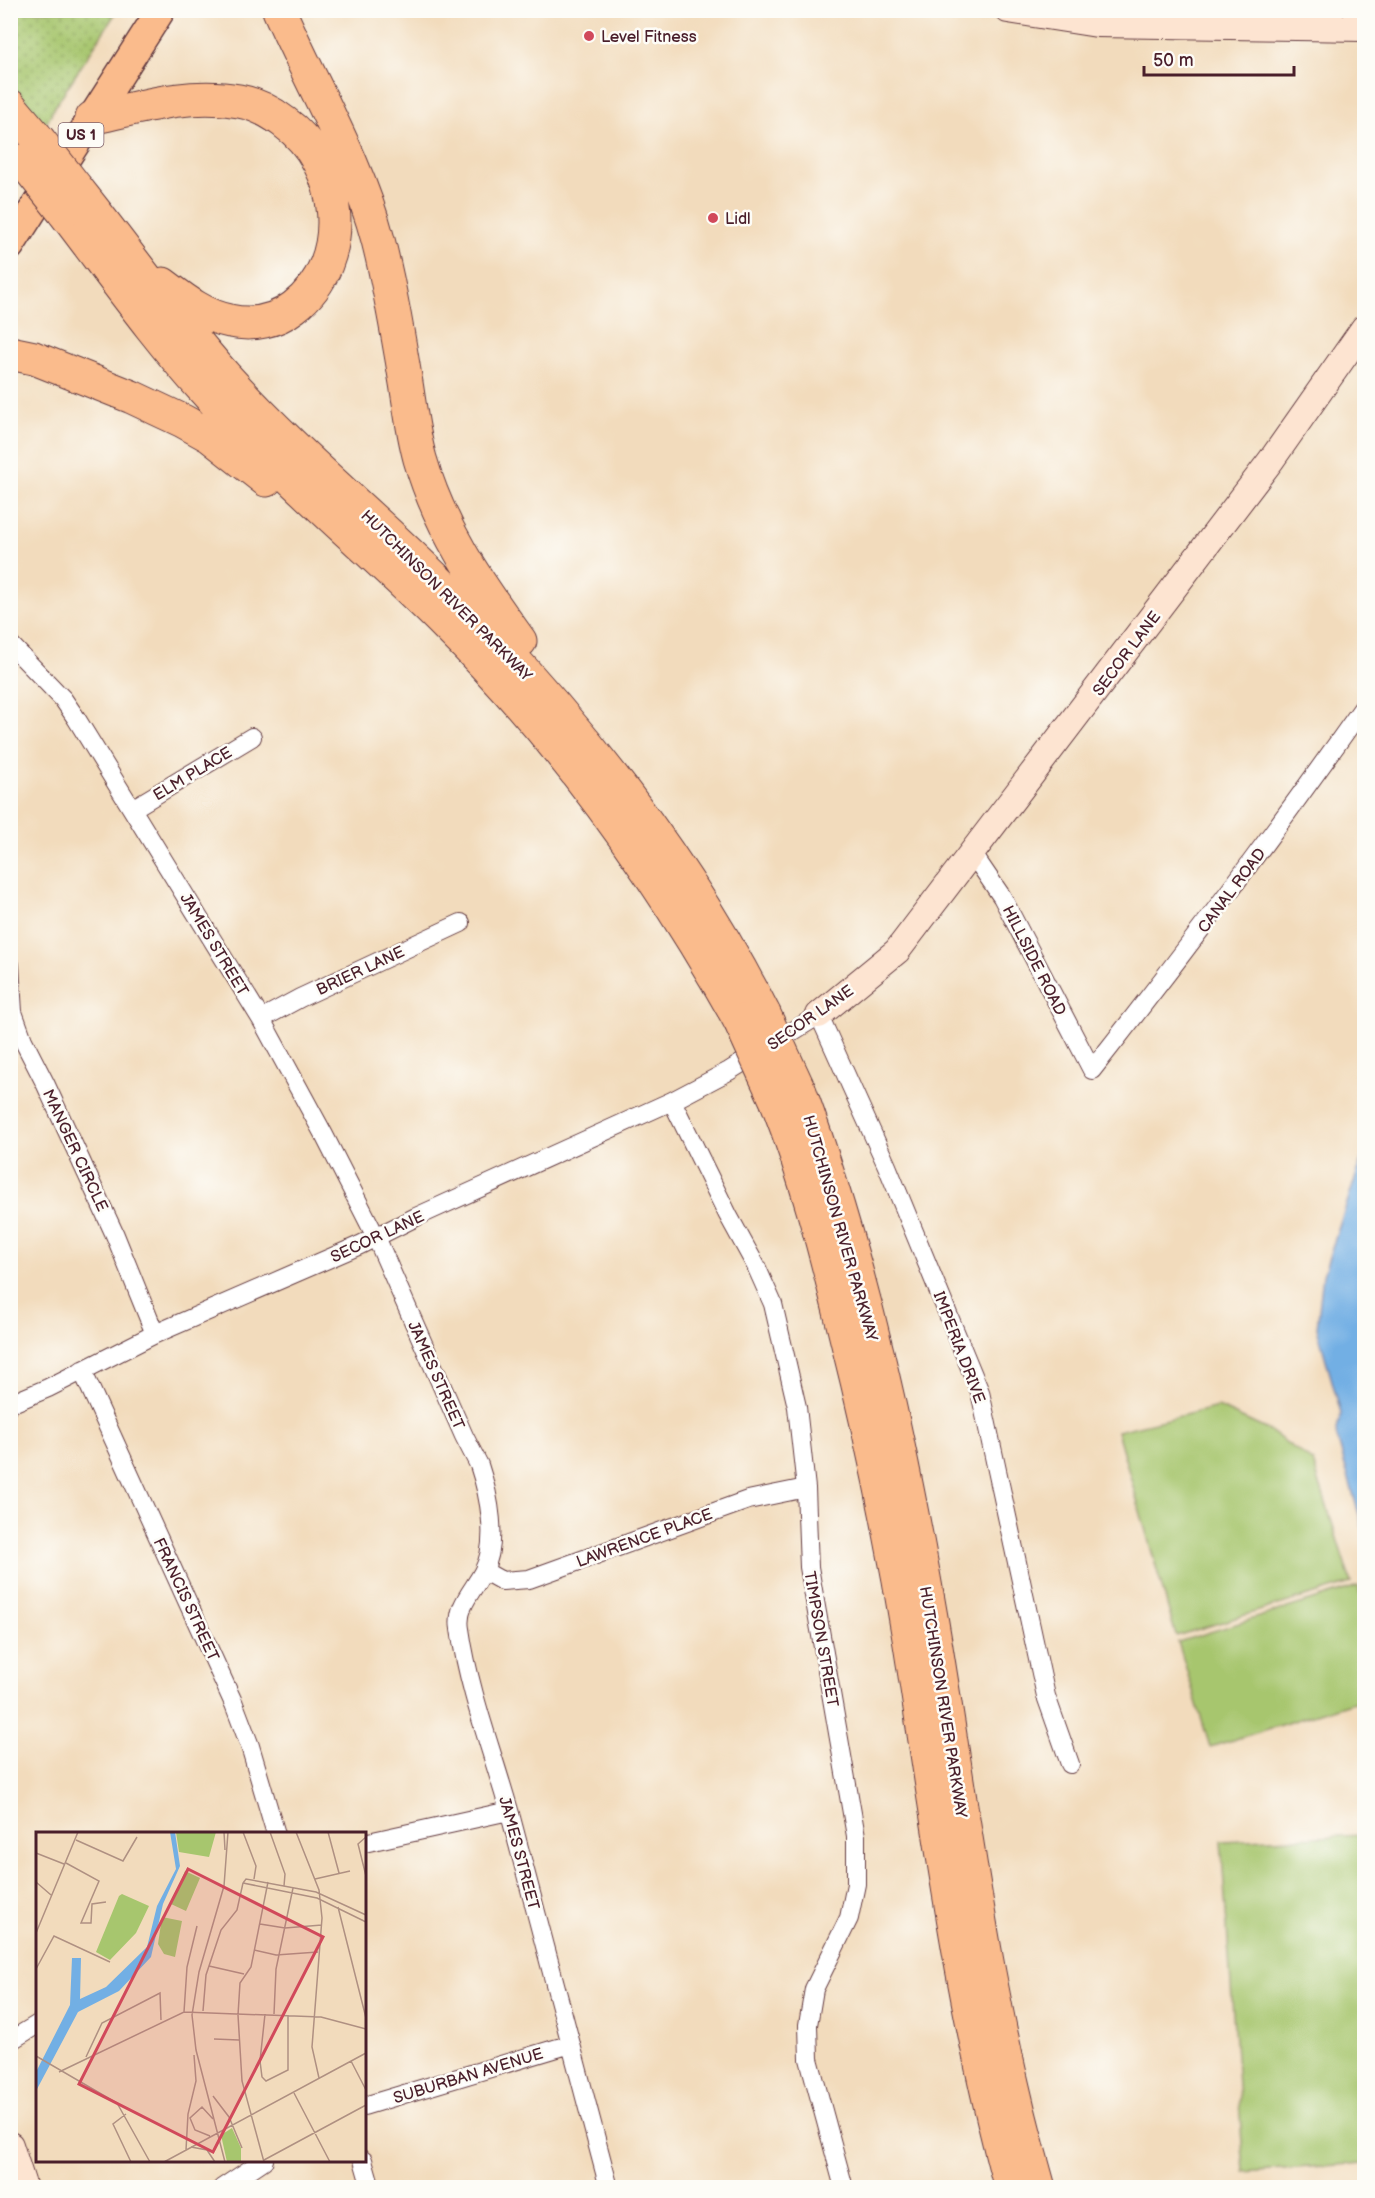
<svg xmlns="http://www.w3.org/2000/svg" width="1375" height="2198" font-family="'Balsamiq Sans',sans-serif">
<style>
.grass{fill:url(#grass-dots);stroke:#78724c;stroke-width:1.5}
.park{fill:#a7c66e;stroke:#78724c;stroke-width:1.5}
.water{fill:#72afe4;stroke:#5e6788;stroke-width:1.5}
.lines{fill:none;stroke-linecap:round;stroke-linejoin:round}
.street-casing{stroke:#633b41;stroke-width:20}
.secondary-casing{stroke:#633b41;stroke-width:28}
.primary-casing{stroke:#633b41;stroke-width:31}
.highway-casing{stroke:#633b41;stroke-width:35}
.street{stroke:#fff;stroke-width:18}
.secondary{stroke:#fde4d1;stroke-width:26}
.primary{stroke:#fabb8c;stroke-width:28}
.highway{stroke:#fabb8c;stroke-width:33}
.highway-bridge-casing{stroke:#633b41;stroke-width:35;stroke-linecap:butt}
.highway-bridge{stroke:#fabb8c;stroke-width:33}
.poi-dot{fill:#d1495b;stroke:#fdfcf7;stroke-width:2}
.labels{text-anchor:middle;stroke-width:5;stroke-linejoin:round;paint-order:stroke}
.shield{fill:#fdfcf7;stroke:#806168;stroke-width:1.5}
.shield-label{font-size:15px;font-weight:bold;fill:#4a1f2b}
.poi-label{font-size:16px;fill:#4a1f2b;stroke:#fdfcf7;text-anchor:start}
.street-label{font-size:16px;fill:#4a1f2b;stroke:#fdfcf7}
.inset-road{fill:none;stroke:#af9082;stroke-width:1.5}
.view{fill:#d1495b;fill-opacity:0.15;stroke:#d1495b;stroke-width:3}
.inset-edge{fill:none;stroke:#4a1f2b;stroke-width:3}
</style>
<defs>
<pattern id="grass-dots" width="8" height="8" patternUnits="userSpaceOnUse" patternTransform="scale(1.5)"><rect width="8" height="8" fill="#a7c66e"/><path d="M2 2h.1M6 6h.1" fill="none" stroke="#8aa05b" stroke-width="1.8" stroke-linecap="round"/></pattern>
</defs>
<rect width="100%" height="100%" fill="#fdfcf7"/>
<filter id="ink" filterUnits="userSpaceOnUse"><feTurbulence type="fractalNoise" baseFrequency=".0167" numOctaves="2"/><feDisplacementMap in="SourceGraphic" scale="12" xChannelSelector="R" yChannelSelector="G"/><feConvolveMatrix kernelMatrix="1 2 1 2 8 2 1 2 1" color-interpolation-filters="sRGB"/></filter>
<filter id="wash" filterUnits="userSpaceOnUse"><feTurbulence type="fractalNoise" baseFrequency=".008" numOctaves="4" result="noise"/><feDisplacementMap in="SourceGraphic" scale="24" xChannelSelector="R" yChannelSelector="G"/><feGaussianBlur stdDeviation="1.35" result="paint"/><feColorMatrix in="noise" values="0 0 0 0 0 0 0 0 0 0 0 0 0 0 0 0 0 1.4 0 .05"/><feComposite in="paint" operator="in"/></filter>
<g filter="url(#wash)">
<rect width="100%" height="100%" fill="#f2dbbc"/>
<path class="grass" d="M11,11H117L54,108L44,128L11,83Z"/>
<path class="park" d="M1218,1407L1270,1431L1313,1462L1351,1583L1176,1636L1117,1431Z
M1358,1586L1364,1608V1699L1210,1747L1178,1642Z
M1364,1835V2163L1244,2172L1221,1841Z"/>
<path class="water" d="M1364,1152V1532L1336,1434L1341,1413L1317,1328L1323,1275Z"/>
</g>
<g filter="url(#ink)">
<g class="lines">
<defs>
<path id="street" d="M10,644L63,699L76,718L261,1019L324,1135L376,1237L464,1436L479,1465C489,1495 499,1542 483,1572C473,1591 456,1606 460,1629C469,1692 493,1753 510,1814C543,1938 576,2063 609,2188
M132,809L252,737
M972,853L1002,897L1092,1070C1186,951 1277,829 1364,706
M10,965L13,1012L23,1040L45,1083L115,1235L155,1334
M261,1019L300,998L461,923
M672,1101L728,1215L756,1266L773,1304L797,1407L806,1488L809,1567L856,1836V1884L849,1918L814,1989L808,2025L809,2059L844,2188
M82,1370L234,1704L250,1746L276,1834
M10,1404L48,1388L155,1334L360,1245L416,1217L672,1101L729,1071L819,1015L887,1166L980,1392L1046,1696L1070,1764
M484,1571L502,1581L529,1579L748,1500L806,1488
M364,1843L509,1811
M10,2041L38,2024
M364,2106L571,2044
M363,2160L371,2188
M222,2188L264,2160"/>
<path id="secondary" d="M1008,10L1097,24L1364,28
M819,1015L897,951L1272,459L1364,328
M10,2145L24,2188"/>
<path id="primary" d="M10,246L161,10"/>
<path id="highway" d="M279,10C312,86 357,160 378,240C390,287 398,335 406,383C410,408 413,434 420,459C440,529 478,583 520,641
M10,106L38,139
M92,118C141,107 188,92 239,101C256,104 271,112 284,122C343,164 354,261 294,307C276,321 253,326 230,321C204,316 184,300 163,284
M78,190C128,252 173,318 226,377C293,451 370,514 440,583C569,711 682,852 764,1014
M63,211C110,272 154,335 205,391C277,472 361,541 438,617C559,736 658,874 740,1021
M10,353L34,358L132,397L183,421L210,436L266,480
M800,1092C862,1263 901,1444 932,1623C964,1813 985,2001 1039,2188
M777,1102C806,1176 826,1254 845,1332C871,1435 893,1539 910,1644C939,1826 962,2009 1011,2188"/>
</defs>
<use href="#street" class="street-casing"/>
<use href="#secondary" class="secondary-casing"/>
<use href="#primary" class="primary-casing"/>
<use href="#highway" class="highway-casing"/>
<use href="#street" class="street"/>
<use href="#secondary" class="secondary"/>
<use href="#primary" class="primary"/>
<use href="#highway" class="highway"/>
<defs>
<path id="highway-bridge" d="M38,139L78,190
M23,161L63,211
M764,1014L800,1092
M740,1021L777,1102"/>
</defs>
<use href="#highway-bridge" class="highway-bridge-casing"/>
<use href="#highway-bridge" class="highway-bridge"/>
</g>
</g>
<g class="poi-dot">
<circle cx="589" cy="36" r="6"/>
<circle cx="713" cy="218" r="6"/>
</g>
<g class="labels">
<rect class="shield" x="58.5" y="123" width="45" height="24" rx="4.5"/>
<g class="shield-label">
<text x="81" y="140">US 1</text>
</g>
<g class="poi-label">
<text x="601" y="42">Level Fitness</text>
<text x="725" y="224">Lidl</text>
</g>
<g class="street-label">
<text transform="translate(447 595) rotate(45)" y="6">HUTCHINSON RIVER PARKWAY</text>
<text transform="translate(1126 653) rotate(-53)" y="6">SECOR LANE</text>
<text transform="translate(192 773) rotate(-31)" y="6">ELM PLACE</text>
<text transform="translate(1231 890) rotate(-53)" y="6">CANAL ROAD</text>
<text transform="translate(215 944) rotate(59)" y="6">JAMES STREET</text>
<text transform="translate(1035 960) rotate(63)" y="6">HILLSIDE ROAD</text>
<text transform="translate(360 970) rotate(-25)" y="6">BRIER LANE</text>
<text transform="translate(810 1017) rotate(-35)" y="6">SECOR LANE</text>
<text transform="translate(76 1150) rotate(65)" y="6">MANGER CIRCLE</text>
<text transform="translate(841 1228) rotate(74)" y="6">HUTCHINSON RIVER PARKWAY</text>
<text transform="translate(377 1236) rotate(-25)" y="6">SECOR LANE</text>
<text transform="translate(960 1347) rotate(69)" y="6">IMPERIA DRIVE</text>
<text transform="translate(437 1375) rotate(66)" y="6">JAMES STREET</text>
<text transform="translate(644 1537) rotate(-20)" y="6">LAWRENCE PLACE</text>
<text transform="translate(187 1599) rotate(65)" y="6">FRANCIS STREET</text>
<text transform="translate(822 1639) rotate(80)" y="6">TIMPSON STREET</text>
<text transform="translate(944 1702) rotate(81)" y="6">HUTCHINSON RIVER PARKWAY</text>
<text transform="translate(520 1853) rotate(75)" y="6">JAMES STREET</text>
<text transform="translate(468 2075) rotate(-17)" y="6">SUBURBAN AVENUE</text>
</g>
</g>
<g transform="translate(36 1832)">
<rect width="330" height="330" fill="#f2dbbc"/>
<path d="M196,296L205,316V330H191L185,303Z" fill="#a7c66e"/>
<path d="M140,0H180L173,25L143,20ZM149,39L164,46L150,79L135,72ZM86,62L113,74L100,101L74,128L60,120L83,64ZM126,85L146,89L139,125L128,122L122,112Z" fill="#a7c66e"/>
<path d="M134,0H139L144,34L127,72L115,125L83,159L42,180L0,259V240L34,173L36,126H45L44,167L70,155L111,115L121,74L140,37Z" fill="#72afe4"/>
<path class="inset-road" d="M188,0L189,18M207,0L220,34L218,47M234,0L249,42L248,54M260,0L283,58L286,86L276,215L283,246M292,0L303,41M330,5L322,12L330,44M40,8L87,29L101,5M0,21L28,32M30,31L63,49L45,91H55L56,72L70,70M279,47L314,39M0,50L15,63M207,51L210,47L280,60L330,83M207,51L281,66L330,90M302,75L330,186M224,92L249,96L286,93M0,101L42,0M218,118L240,123L282,120M173,134L208,142M0,137L18,104L74,130M167,179L170,143L185,98L201,78L207,51M148,180L151,135L161,94M229,182L224,229L226,245L230,249L252,238V183M238,182L240,137L257,56M178,207L203,208M0,224L81,271L114,330M50,225L66,191L124,161L125,188M315,229L330,258M23,240L148,180L285,185L330,197M258,261L294,330M177,264L193,285L206,316M90,282L77,292L95,330M174,304L159,298L154,286L166,275L177,287M155,315L171,318L179,330M150,318L152,282L160,249L158,223M228,328L330,273M128,330L330,221M189,330L160,218L156,183L163,140L188,54L192,0M228,330L206,249L202,183L204,151L215,135L232,50"/>
<path class="view" d="M152,37L287,105L177,320L43,252Z"/>
<rect width="330" height="330" class="inset-edge"/>
</g>
<rect width="1375" height="2198" fill="none" stroke="#fdfcf7" stroke-width="36"/>
<path d="M1144 66v9h150v-9" fill="none" stroke="#4a1f2b" stroke-width="3"/>
<text x="1153" y="66" font-size="18" fill="#4a1f2b" stroke="#fdfcf7" stroke-width="4.5" paint-order="stroke">50 m</text>
</svg>
